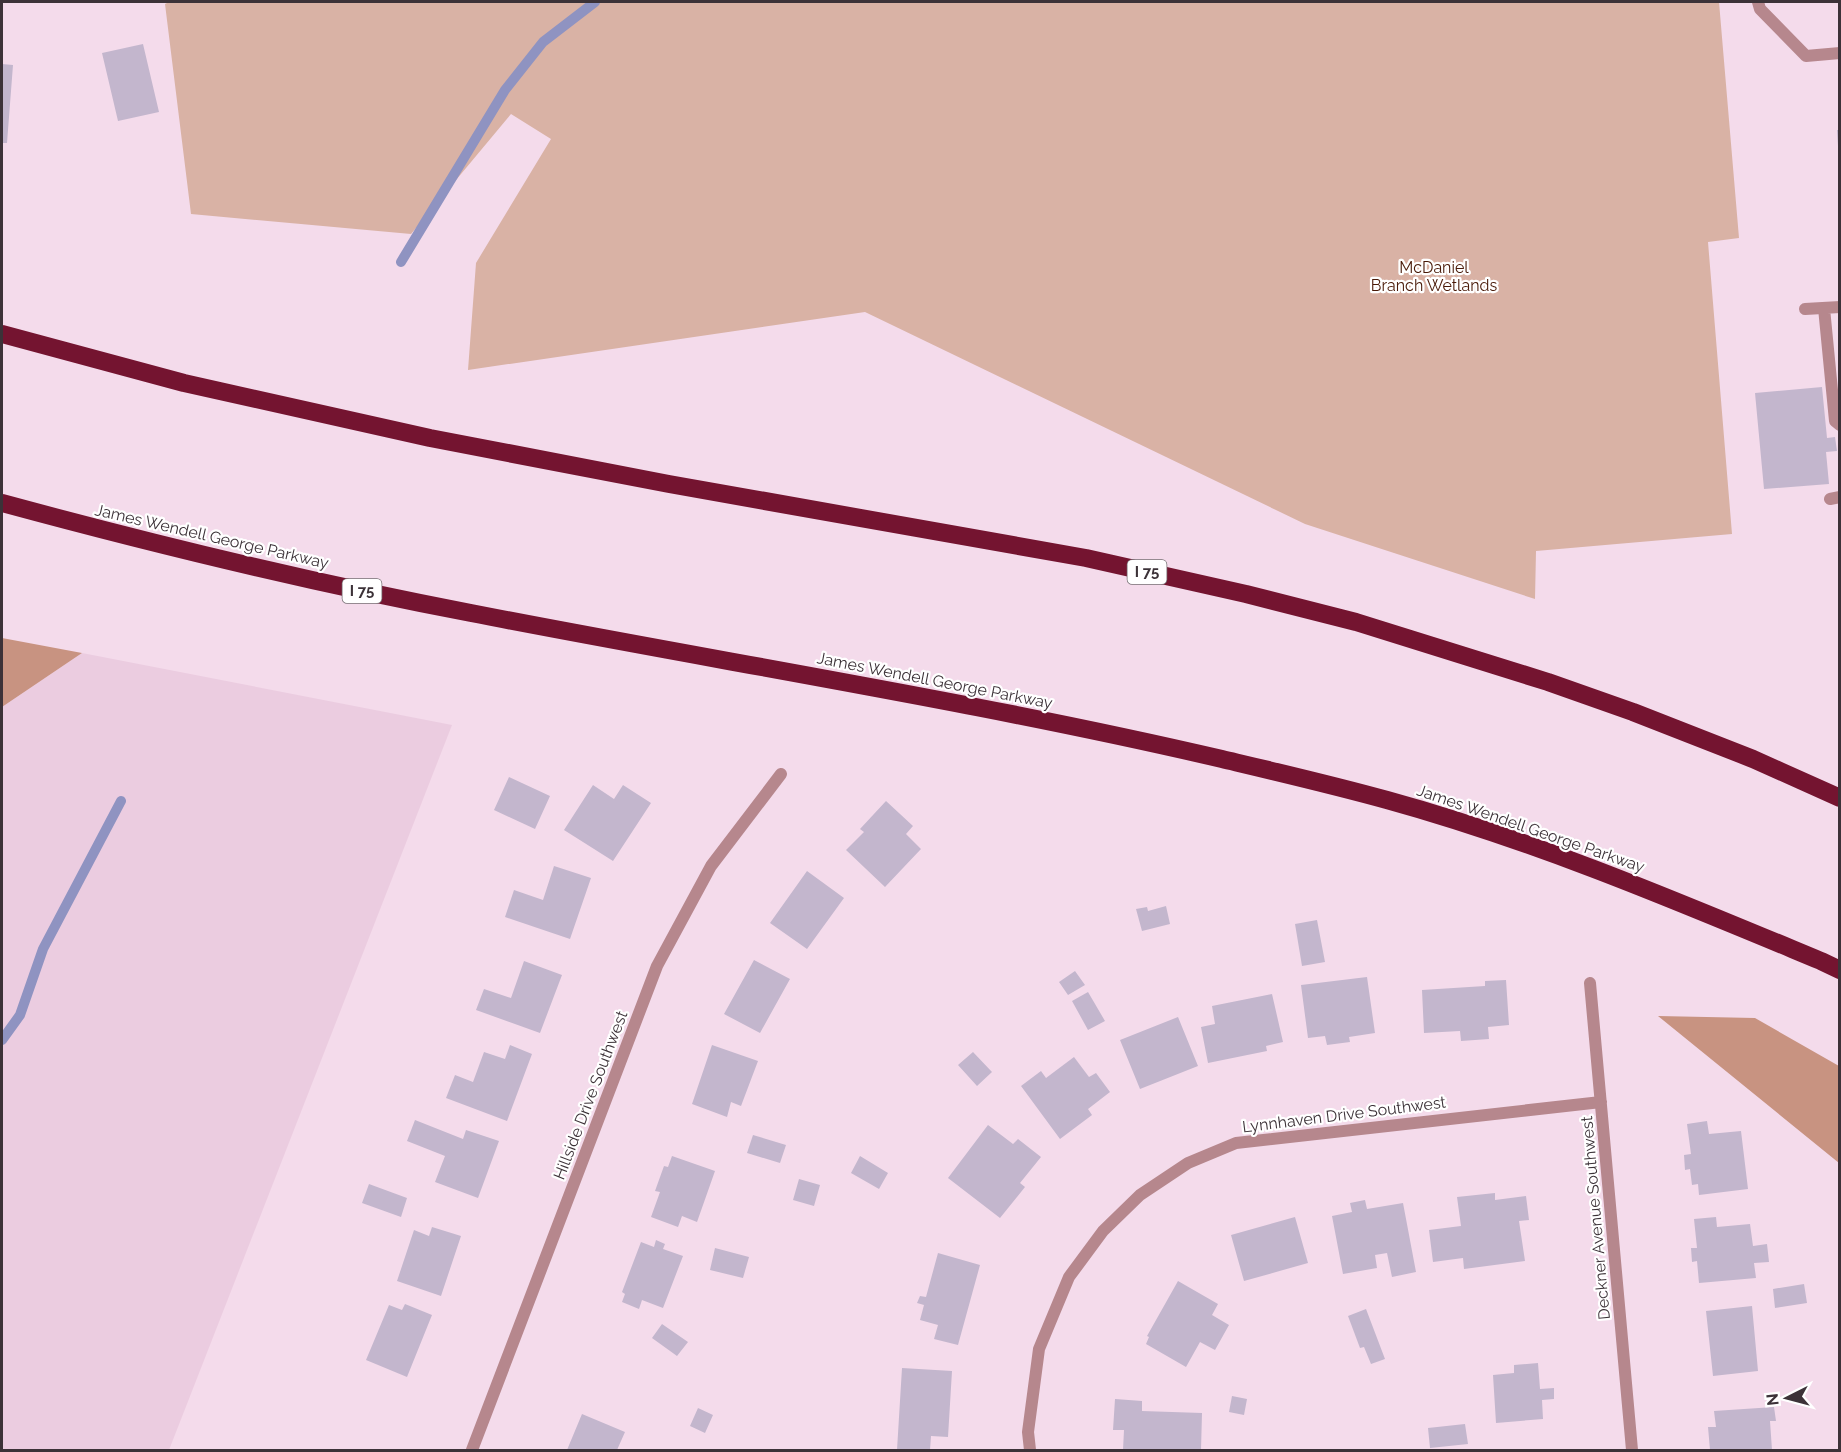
<svg xmlns="http://www.w3.org/2000/svg" width="1841" height="1452" font-family="Raleway,sans-serif">
<style>
.built{fill:#ebcce0}
.green{fill:#d9b2a5}
.forest{fill:#c89381}
.lines{fill:none;stroke-linecap:round;stroke-linejoin:round}
.stream{stroke:#8f93c1;stroke-width:10}
.building{fill:#c3b6cd}
.service{stroke:#b6878d;stroke-width:12}
.minor{stroke:#b6878d;stroke-width:12}
.motorway{stroke:#741430;stroke-width:18}
.labels{text-anchor:middle;stroke-width:4.5;stroke-linejoin:round;paint-order:stroke}
.shield{fill:#fff;stroke:#767074;stroke-width:1.5}
.shield-label{font-size:15px;font-weight:bold;fill:#3c3238}
.park-label{font-size:16px;fill:#481806;stroke:#fff}
.street-label{font-size:16px;fill:#3c3238;stroke:#fff}
</style>
<rect width="100%" height="100%" fill="#f4dbeb"/>
<path class="built" d="M82,653L452,725L169,1450H2V707Z"/>
<path class="green" d="M169,2H1719L1739,238L1708,242L1732,534L1536,551L1535,599L1305,524L865,312L468,370L476,263L551,139L511,114L411,234L191,214L165,4Z"/>
<path class="forest" d="M2,638L82,653L2,707Z
M1658,1016L1755,1018L1839,1066V1163Z"/>
<g class="lines">
<path class="stream" d="M401,262L505,90L543,42L595,2
M2,1040L20,1015L43,949L121,801"/>
</g>
<path class="building" d="M143,44L159,112L118,121L102,53Z
M2,64L13,65L7,143H2Z
M1837,130H1840V146H1838Z
M1822,387L1827,438L1835,437L1837,451L1826,452L1829,484L1764,489L1755,393Z
M509,777L550,796L535,829L494,810Z
M593,785L614,799L623,785L651,803L613,861L564,830Z
M886,801L913,826L906,834L921,849L885,887L846,850L864,832L860,829Z
M554,866L591,878L570,939L505,917L514,890L543,900Z
M807,871L844,898L807,949L770,923Z
M1166,906L1170,924L1142,931L1136,909L1147,907L1148,911Z
M1317,920L1325,962L1302,966L1295,924Z
M754,960L790,979L760,1033L724,1014Z
M524,961L562,975L540,1033L476,1010L484,989L511,998Z
M1075,971L1085,985L1068,995L1059,982Z
M1367,977L1375,1033L1349,1037L1350,1042L1327,1045L1325,1036L1308,1038L1301,985Z
M1506,980L1509,1025L1488,1027L1489,1039L1461,1041L1460,1031L1424,1033L1422,990L1485,986V981Z
M1088,992L1105,1021L1088,1030L1072,1001Z
M1272,994L1283,1042L1266,1046L1267,1051L1208,1063L1201,1027L1215,1024L1212,1006Z
M1178,1017L1198,1066L1140,1089L1120,1040Z
M510,1045L532,1054L507,1121L446,1098L455,1075L473,1082L484,1052L505,1059Z
M712,1045L758,1061L741,1106L731,1102L727,1117L692,1104Z
M973,1052L992,1072L977,1086L958,1065Z
M1074,1057L1089,1077L1096,1073L1110,1092L1088,1109L1092,1115L1060,1139L1021,1086L1041,1071L1046,1078Z
M415,1120L463,1139L466,1130L499,1141L478,1198L435,1182L445,1156L407,1141Z
M1707,1121L1709,1134L1741,1131L1748,1189L1699,1195L1698,1184L1692,1185L1690,1169L1685,1170L1684,1155L1691,1154L1687,1124Z
M988,1125L1013,1144L1018,1139L1041,1157L1020,1183L1025,1187L1000,1218L948,1178Z
M753,1135L786,1145L780,1163L747,1153Z
M672,1156L715,1171L697,1222L682,1216L678,1227L651,1217L660,1192L655,1191L664,1166L668,1167Z
M860,1156L888,1173L879,1189L851,1173Z
M799,1179L820,1185L814,1206L793,1200Z
M369,1184L407,1198L401,1217L362,1203Z
M1495,1193V1200L1526,1196L1529,1220L1519,1221L1525,1261L1464,1269L1463,1258L1433,1262L1429,1230L1461,1226L1457,1197Z
M1365,1200L1367,1209L1403,1203L1416,1272L1392,1277L1387,1253L1375,1255L1377,1268L1343,1274L1332,1216L1352,1212L1350,1203Z
M1295,1217L1308,1263L1244,1281L1231,1235Z
M1716,1217L1717,1227L1750,1224L1753,1246L1767,1244L1769,1262L1754,1263L1756,1278L1699,1283L1697,1261L1692,1262L1691,1248H1697L1694,1219Z
M432,1227L461,1236L441,1296L397,1281L414,1230L429,1236Z
M656,1240L665,1244L663,1249L683,1256L663,1308L642,1300L639,1309L622,1302L625,1294L622,1292L641,1242L654,1247Z
M715,1248L749,1257L743,1278L710,1270Z
M938,1253L980,1265L958,1345L934,1339L938,1325L920,1320L924,1305L917,1303L920,1296L926,1297Z
M1178,1281L1218,1304L1212,1315L1229,1325L1215,1350L1200,1342L1186,1367L1146,1344L1149,1337L1147,1336Z
M1804,1284L1807,1303L1775,1308L1773,1289Z
M405,1304L432,1315L407,1377L366,1360L389,1305L402,1310Z
M1752,1306L1758,1371L1713,1376L1706,1311Z
M1366,1309L1385,1359L1371,1364L1364,1347L1360,1348L1348,1316Z
M662,1324L688,1342L677,1356L652,1338Z
M1538,1363L1540,1389L1554,1388V1399L1542,1400L1543,1419L1496,1423L1493,1375L1514,1373V1365Z
M902,1368L952,1371L948,1437L931,1436L930,1450H897Z
M1232,1396L1247,1399L1244,1415L1229,1412Z
M1115,1399L1142,1401V1411L1202,1413L1201,1450H1123L1124,1430H1113Z
M1774,1407L1776,1421H1770L1772,1450H1710L1708,1427H1716L1714,1411Z
M698,1408L713,1415L705,1433L690,1426Z
M582,1414L625,1432L617,1450H567Z
M1465,1424L1468,1444L1430,1448L1428,1428Z"/>
<g class="lines">
<path class="service" d="M1824,308L1835,421L1840,425
M1805,309L1840,307
M1830,499L1840,497"/>
<path class="minor" d="M1758,2L1760,9L1806,56L1840,53
M1590,983L1632,1450
M472,1450L657,966L711,866L781,774
M1030,1450L1028,1432L1039,1349L1069,1277L1103,1231L1140,1195L1188,1163L1236,1143L1601,1102"/>
<path class="motorway" d="M2,334L184,383L430,438L669,484L1086,558L1246,594L1356,622L1548,682L1633,712L1753,759L1840,798
M2,503C157,545 313,583 471,613C721,662 973,701 1222,759C1277,772 1333,785 1387,800C1536,841 1679,902 1821,961L1840,970"/>
</g>
<g class="labels">
<g class="shield">
<rect x="1127.5" y="560" width="39" height="24" rx="4.5"/>
<rect x="342.5" y="579" width="39" height="24" rx="4.5"/>
</g>
<g class="shield-label">
<text x="1147" y="577">I 75</text>
<text x="362" y="596">I 75</text>
</g>
<g class="park-label">
<text x="1434" y="273">McDaniel<tspan x="1434" dy="18">Branch Wetlands</tspan></text>
</g>
<g class="street-label">
<text transform="translate(212 536) rotate(13)" y="6">James Wendell George Parkway</text>
<text transform="translate(935 680) rotate(11)" y="6">James Wendell George Parkway</text>
<text transform="translate(1531 828) rotate(19)" y="6">James Wendell George Parkway</text>
<text transform="translate(590 1095) rotate(-69)" y="6">Hillside Drive Southwest</text>
<text transform="translate(1344 1114) rotate(-7)" y="6">Lynnhaven Drive Southwest</text>
<text transform="translate(1595 1218) rotate(-95)" y="6">Deckner Avenue Southwest</text>
</g>
</g>
<rect width="1841" height="1452" fill="none" stroke="#3c3238" stroke-width="6"/>
<g transform="translate(1787 1398) rotate(264)" stroke="#ffffff" stroke-width="4.5" paint-order="stroke">
<path d="M0-4.5L10 22L0 15L-10 22Z" fill="#3c3238"/>
<text y="-9" font-size="16" font-weight="bold" text-anchor="middle" fill="#3c3238">N</text>
</g>
</svg>
